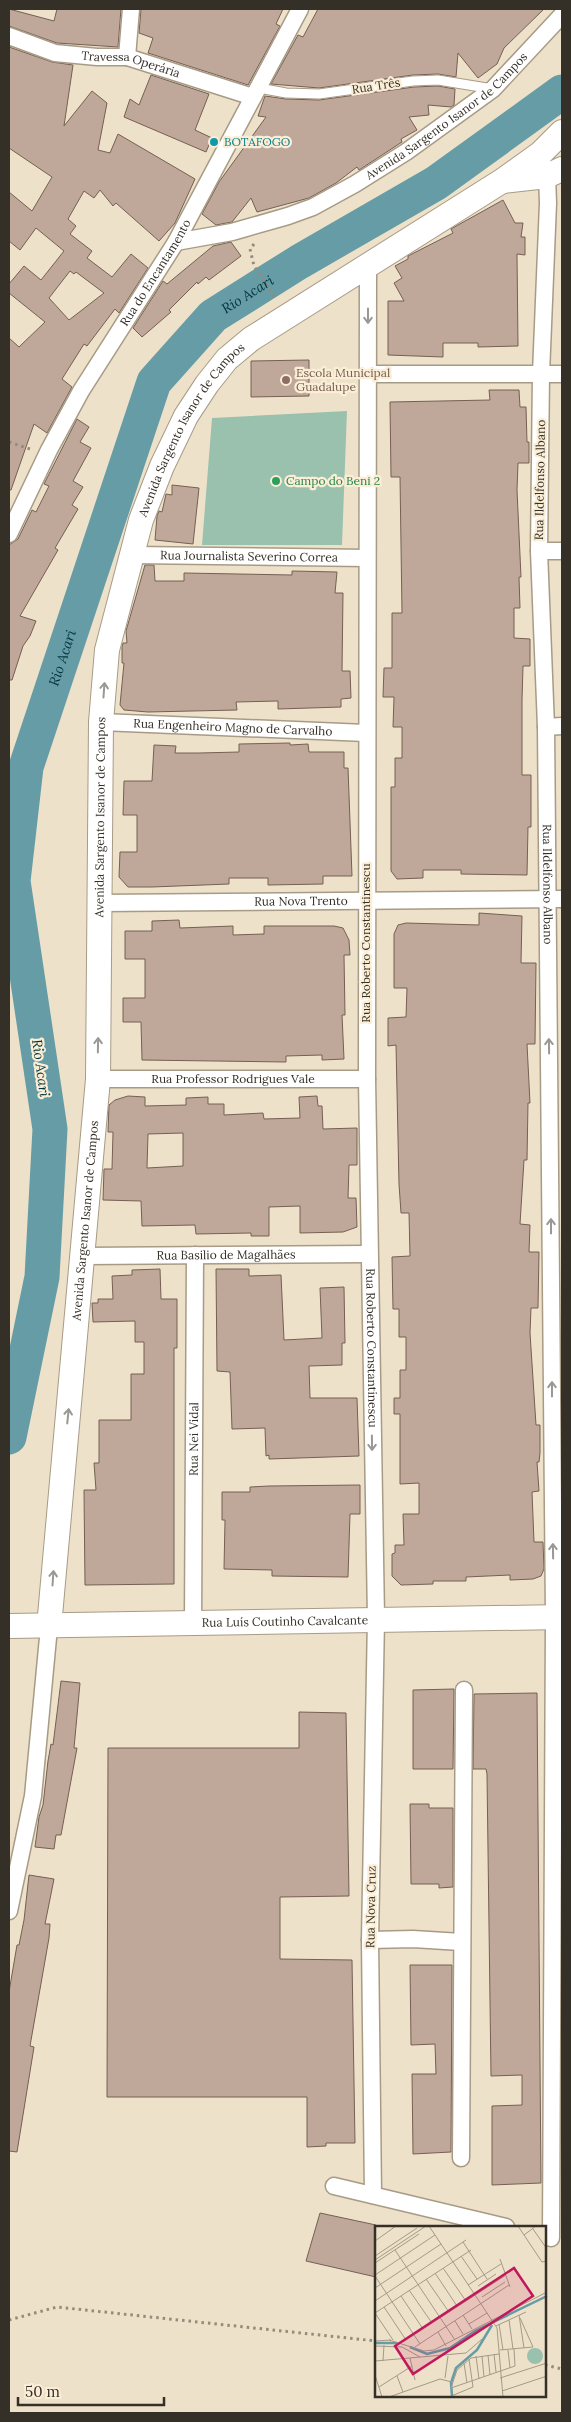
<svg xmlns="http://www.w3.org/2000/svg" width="571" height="2422" font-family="Lora,serif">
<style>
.green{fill:#9ac1ae}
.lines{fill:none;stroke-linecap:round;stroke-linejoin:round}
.river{stroke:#669ca5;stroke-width:35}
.building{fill:#bfa799;stroke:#756053;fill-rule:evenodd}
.lane-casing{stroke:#a89b86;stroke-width:11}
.street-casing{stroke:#a89b86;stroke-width:19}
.secondary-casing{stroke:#a89b86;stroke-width:26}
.path{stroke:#958b7b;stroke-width:3;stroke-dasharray:2.5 4;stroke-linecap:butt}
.lane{stroke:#fff;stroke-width:9}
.street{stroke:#fff;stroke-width:16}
.secondary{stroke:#fff;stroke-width:24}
.oneway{stroke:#9a9893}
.culture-dot{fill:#0f9aa8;stroke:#fbeed6;stroke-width:2}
.education-dot{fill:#8d6e63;stroke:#fbeed6;stroke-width:2}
.leisure-dot{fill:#2e9e5b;stroke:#fbeed6;stroke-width:2}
.labels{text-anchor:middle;stroke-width:4.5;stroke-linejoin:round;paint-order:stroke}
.street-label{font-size:12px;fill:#353027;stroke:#fbeed6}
.culture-label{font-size:12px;fill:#0d838f;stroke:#fbeed6;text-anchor:start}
.education-label{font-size:12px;fill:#785e54;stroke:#fbeed6;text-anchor:start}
.leisure-label{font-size:12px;fill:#27864d;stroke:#fbeed6;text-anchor:start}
.water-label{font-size:14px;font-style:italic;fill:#00343b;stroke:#fbeed6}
.inset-river{fill:none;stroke:#669ca5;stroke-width:2.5}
.inset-road{fill:none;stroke:#a49a88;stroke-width:1}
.view{fill:#c2185b;fill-opacity:0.15;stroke:#c2185b;stroke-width:2.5}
.inset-edge{fill:none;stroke:#353027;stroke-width:2.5}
</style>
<rect width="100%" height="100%" fill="#eee1c9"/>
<path class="green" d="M347,411L342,545H202L212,418Z"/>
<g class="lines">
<path class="river" id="s1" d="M9,1437L42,1277L50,1129L13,881L26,767L154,382L213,316L299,262L436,183L562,92"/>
</g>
<path class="building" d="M9,9L54,21L57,9H121L118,47L57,43L9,26Z
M141,9H283L276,24L280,26L248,85L148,53L153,38L139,33Z
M318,9H544L504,48L497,64L478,78L458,53L456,77L438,74L413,75L319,88L271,84L298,35L303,37Z
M9,47L52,62L73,65L64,126L92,91L107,103L98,150L110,153L118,134L195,179L175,223L159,241L116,203L113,206L100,190L94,198L84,191L68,219L76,226L70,234L92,251L87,258L112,277L131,254L148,268L119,313L115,309L87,346L84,344L62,379L72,387L47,433L34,424L11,490H9V338L19,347L45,322L9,293V284L24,266L41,280L64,251L36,228L20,250L9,241V192L32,211L52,177L9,148ZM70,271L74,274L76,272L104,293L69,320L49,298Z
M151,75L209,94L195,130L212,138L206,152L124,117L130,99L139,105Z
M438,86L455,89L454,105L451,107L428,105L429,115L409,117L417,130L401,139L402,142L359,170L357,167L336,183L309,198L257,212L251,198L232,222L216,225L202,214L219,182L266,117L258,116L265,96L286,99L319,100L414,87Z
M503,200L515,223H523L521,237H525V255L517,254L518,346L478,347V343H443V357L388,355V301H404L394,283L402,278L395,266L408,259V256L453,233L451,229L458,225Z
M231,242L241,256L209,280L206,277L198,284L197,282L169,310L171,312L142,337L133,328L163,281L167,284L213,246Z
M309,360V396L251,397V361Z
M489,390H519L520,407H526L527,442H529V463H518L517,490L521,577H519L520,608H514V638L530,639V666H523L522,700V775H531V827H528L527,875L461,874V870H423V878L397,879L391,871V787H395V758H402V727H393L394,697H383L384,668H392V613H402L400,477H391L390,402L490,400Z
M77,419L89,427L80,442L91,448L73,481L83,487L72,505L78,509L55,548L58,550L20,616L36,621L30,636L23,646L12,680H9V545L18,539L32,510L36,512L49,486L44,484Z
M172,485L199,488L193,544L155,540L157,516L159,511L162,512L166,494L172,495Z
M145,565H154L155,581H184V573L292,575V571L337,572L335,593H343L342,671H350L351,698L341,699V707L278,709V701L236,702L237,710L148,712L124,710L120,705L124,663H122V647L123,643H127L126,631Z
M290,743V745L308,744L309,752H344V768H348L352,876H323V884L268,885V878H229V884L152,887H128L119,877L120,852H137V815H123L124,781H152L154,745L176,746L175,753H199L239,752V744Z
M479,913L522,916L521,963H536L535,1044H527L530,1103H528L527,1160H524L520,1224L530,1225L529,1252H539L538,1308H531L530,1333L536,1425H540V1453L539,1462H537L539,1491L532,1492L534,1542H543L544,1569L541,1576L533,1579L510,1580V1575L466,1577V1581H433V1584L401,1585L392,1576V1554L395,1553V1545H404L403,1514H419V1483L400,1484V1414H394V1398H400V1370H406V1337H399V1309H393L392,1257L410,1256L409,1213H401L399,1184L396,1045L388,1046V1018L406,1017L407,988H394V934L398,925L406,923L479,925Z
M179,920L180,928L233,926V935L264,934V926H334L343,928L349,940L350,955H344L345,1015H342L344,1059L322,1060V1055L286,1056V1062L142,1060L141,1022H123V998H145V959H125V931H152V921Z
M128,1096L145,1097V1106L186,1105V1098L208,1097V1104H224V1115L263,1113L264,1119L300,1118L299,1097L317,1096L318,1106H322L323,1129L357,1128V1165H349L348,1198H356L357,1227L343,1232L300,1233V1206L269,1207V1236H251V1233L196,1234L195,1225L142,1226L141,1201L103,1200L104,1169H112L113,1132H108L109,1105L115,1100ZM183,1133V1166L147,1168L148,1134Z
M160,1269L161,1299H177V1348H174V1584L85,1585L84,1490H96L94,1463H99V1420H131V1374H144V1342H135V1321L93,1322L92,1303H98V1299H113L112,1276L132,1275V1270Z
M216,1269H249V1276L281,1275L284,1340L322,1338L320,1288L344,1287L345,1343H342V1365L309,1366L310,1398H357L359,1456L269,1459V1455L266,1456L265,1428L232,1429L230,1372L217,1371Z
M360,1485V1514H350L348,1577L272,1576V1570L224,1569L225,1520H222V1492H250V1487L269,1486Z
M61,1681L80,1683L74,1748H77L61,1835H56L54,1849L35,1847L39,1817L43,1805L48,1761L51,1744L53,1745Z
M454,1689L453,1769H413V1690Z
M537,1693L541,2183L492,2185V2106L522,2105V2075L491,2076L487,1774L486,1769H473L474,1694Z
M299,1712L346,1713L349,1896L280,1897V1959L352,1960L355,2143H326V2146L307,2147V2097H107L108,1748H299Z
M410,1804H429V1808H453V1887L439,1888V1884H411Z
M29,1875L54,1879L45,1924H50L49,1938L30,2046L34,2047L17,2152L9,2151V1992L17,1945H19L24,1920Z
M410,1965H452L451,2152L413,2154L412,2074H436L435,2044L411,2045Z
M320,2213L376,2225V2277L306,2261Z"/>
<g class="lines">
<defs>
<path id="lane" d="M259,88L286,93L319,94L413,81L438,80L493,89"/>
<g id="street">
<path id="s2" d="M9,36L55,53L97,57H127L253,97"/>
<path d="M127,57L131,9"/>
<path id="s3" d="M544,166L547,176L548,203L541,374L539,551L546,727L554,1617L551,2238"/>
<path id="s4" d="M176,242L232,232L288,216L313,207L355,184L406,152L493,89L562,15"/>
<path id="s5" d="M368,267L367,1079L376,1618L370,1940L373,2195"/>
<path d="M367,374H562"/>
<path id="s6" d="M9,534L49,450L81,391L176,242L300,9"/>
<path d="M539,551H562"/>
<path id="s7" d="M133,555L367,558"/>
<path id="s8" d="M101,722L366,733"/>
<path d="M546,727L562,726"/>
<path id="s9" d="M100,903L562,899"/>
<path id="s10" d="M98,1079H367"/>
<path id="s11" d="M84,1256L368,1254"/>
<path id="s12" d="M193,1624L195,1255"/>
<path d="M9,1911L33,1796L49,1627"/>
<path d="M370,1940L413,1939L461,1942"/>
<path d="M461,2158L464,1690"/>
<path d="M334,2186L506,2227"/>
</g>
<g id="secondary">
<path d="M503,181L547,176L562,169"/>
<path id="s13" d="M9,1626L562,1617"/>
<path id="s14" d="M49,1627L98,1079L101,722L107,650L141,520L162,466L186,416L207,384L227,359L251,339L502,181L541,153L562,132"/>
</g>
</defs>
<use href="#lane" class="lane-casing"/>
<use href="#street" class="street-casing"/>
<use href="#secondary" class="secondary-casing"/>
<path class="path" d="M254,244L250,249L254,266L276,299
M9,442L30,449
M9,2320L57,2307L376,2341
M545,2365L562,2369"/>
<use href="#lane" class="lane"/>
<use href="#street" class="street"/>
<use href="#secondary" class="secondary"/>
</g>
<defs><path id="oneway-shaft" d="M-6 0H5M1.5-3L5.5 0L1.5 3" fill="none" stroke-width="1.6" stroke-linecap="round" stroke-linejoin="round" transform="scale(1.25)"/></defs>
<g class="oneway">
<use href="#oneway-shaft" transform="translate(368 316) rotate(90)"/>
<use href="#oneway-shaft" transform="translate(104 690) rotate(-86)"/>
<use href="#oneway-shaft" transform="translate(98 1045) rotate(-89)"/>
<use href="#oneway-shaft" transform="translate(549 1046) rotate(-91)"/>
<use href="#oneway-shaft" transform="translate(551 1226) rotate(-90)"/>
<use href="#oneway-shaft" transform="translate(552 1389) rotate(-90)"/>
<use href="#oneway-shaft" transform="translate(68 1416) rotate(-84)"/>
<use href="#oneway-shaft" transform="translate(372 1443) rotate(89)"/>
<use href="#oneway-shaft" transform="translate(553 1551) rotate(-91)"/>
<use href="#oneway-shaft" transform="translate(53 1578) rotate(-86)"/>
</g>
<circle class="culture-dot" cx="214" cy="142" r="5"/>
<circle class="education-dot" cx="286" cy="380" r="5"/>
<circle class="leisure-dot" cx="276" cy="481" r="5"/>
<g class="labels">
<g class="street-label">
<text dy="4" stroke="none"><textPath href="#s2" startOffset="126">Travessa Operária</textPath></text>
<text transform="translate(376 86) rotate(-9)" y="4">Rua Três</text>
<text dy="4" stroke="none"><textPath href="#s4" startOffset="304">Avenida Sargento Isanor de Campos</textPath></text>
<text dy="4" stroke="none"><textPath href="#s6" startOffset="300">Rua do Encantamento</textPath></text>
<text dy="4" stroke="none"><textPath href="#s14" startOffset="1218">Avenida Sargento Isanor de Campos</textPath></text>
<text transform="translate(540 480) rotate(-89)" y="4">Rua Ildelfonso Albano</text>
<text dy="4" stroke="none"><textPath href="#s7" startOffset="116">Rua Journalista Severino Correa</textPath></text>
<text dy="4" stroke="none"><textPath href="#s8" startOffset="132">Rua Engenheiro Magno de Carvalho</textPath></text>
<text dy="4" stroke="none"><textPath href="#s14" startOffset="812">Avenida Sargento Isanor de Campos</textPath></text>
<text dy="4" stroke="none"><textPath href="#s3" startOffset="719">Rua Ildelfonso Albano</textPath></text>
<text dy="4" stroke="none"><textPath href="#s9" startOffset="201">Rua Nova Trento</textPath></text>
<text transform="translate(366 943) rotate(-90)" y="4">Rua Roberto Constantinescu</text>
<text dy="4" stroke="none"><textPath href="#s10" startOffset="135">Rua Professor Rodrigues Vale</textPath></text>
<text dy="4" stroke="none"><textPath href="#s14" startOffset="408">Avenida Sargento Isanor de Campos</textPath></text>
<text dy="4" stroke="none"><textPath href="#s11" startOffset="142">Rua Basilio de Magalhães</textPath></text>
<text dy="4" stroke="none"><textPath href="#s5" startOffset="1081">Rua Roberto Constantinescu</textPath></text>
<text dy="4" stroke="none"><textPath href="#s12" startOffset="185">Rua Nei Vidal</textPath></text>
<text dy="4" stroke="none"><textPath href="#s13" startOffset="276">Rua Luís Coutinho Cavalcante</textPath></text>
<text transform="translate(371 1907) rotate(-89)" y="4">Rua Nova Cruz</text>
</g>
<g class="culture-label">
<text x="224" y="146">BOTAFOGO</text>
</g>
<g class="education-label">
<text x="296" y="377">Escola Municipal<tspan x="296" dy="14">Guadalupe</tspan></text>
</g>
<g class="leisure-label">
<text x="286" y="485">Campo do Beni 2</text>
</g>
<g class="water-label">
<text dy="5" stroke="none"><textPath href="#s1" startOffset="1212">Rio Acari</textPath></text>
<text dy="5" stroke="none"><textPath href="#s1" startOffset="792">Rio Acari</textPath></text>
<text transform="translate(41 1068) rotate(82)" y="5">Rio Acari</text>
</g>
</g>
<g transform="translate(375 2226)">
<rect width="171" height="171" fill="#eee1c9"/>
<path d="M152 130a8 8 0 1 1 16 0a8 8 0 1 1-16 0Z" fill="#9ac1ae"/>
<path class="inset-river" d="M0,117H22M35,121L52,128L75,122L100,105L172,70M77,170L76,157L81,142L102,124L117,99"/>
<path class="inset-road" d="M54,0L122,102L128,171M143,0L167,36L172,35M158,3L172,23M149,9L161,0M0,15L21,0M88,16L112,53M20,24L80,114M0,30L42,2M86,30L102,53M125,33L135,61M0,34L51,0M0,37L44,8M68,42L91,75M60,47L82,80M0,49L60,9M0,50L45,118M51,53L74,86M93,59L126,38M103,60L121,48M0,62L66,18M34,64L57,97M26,70L48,103M107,71L130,56M0,75L91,14M9,81L31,114M0,87L96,24M0,87L18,114M88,89L97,103M144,89L149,122M134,94L138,123M80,95L88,108M94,98L112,87M124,98L128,124M121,100L151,86M63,106L71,120M14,114L49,125L59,124L172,66M0,115L16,114M28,116L131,49M0,120L27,121L45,131M40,121L134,59M125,124L158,121L145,92M133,124L135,142M119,128L121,146M113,129L115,149M101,130L104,153M107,130L109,151M35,132L40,154M0,135L91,127L107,113M8,135L9,119M89,137L92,157M0,149L7,171M22,150L28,166M70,152L73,130M125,152L172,137M4,161L37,140M76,162L140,140L139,123M76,162L82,144L96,132L124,128M127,165L172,150M14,171L65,153L77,156M74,171L98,161L94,133"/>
<path class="view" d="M139,42L158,70L38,148L20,120Z"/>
<rect width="171" height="171" class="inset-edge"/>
</g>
<rect width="571" height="2422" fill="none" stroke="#353027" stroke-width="20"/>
<path d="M18 2397v8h146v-8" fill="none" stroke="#353027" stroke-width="2.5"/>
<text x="25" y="2397" font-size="15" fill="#353027" stroke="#fbeed6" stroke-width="4" paint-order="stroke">50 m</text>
</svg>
